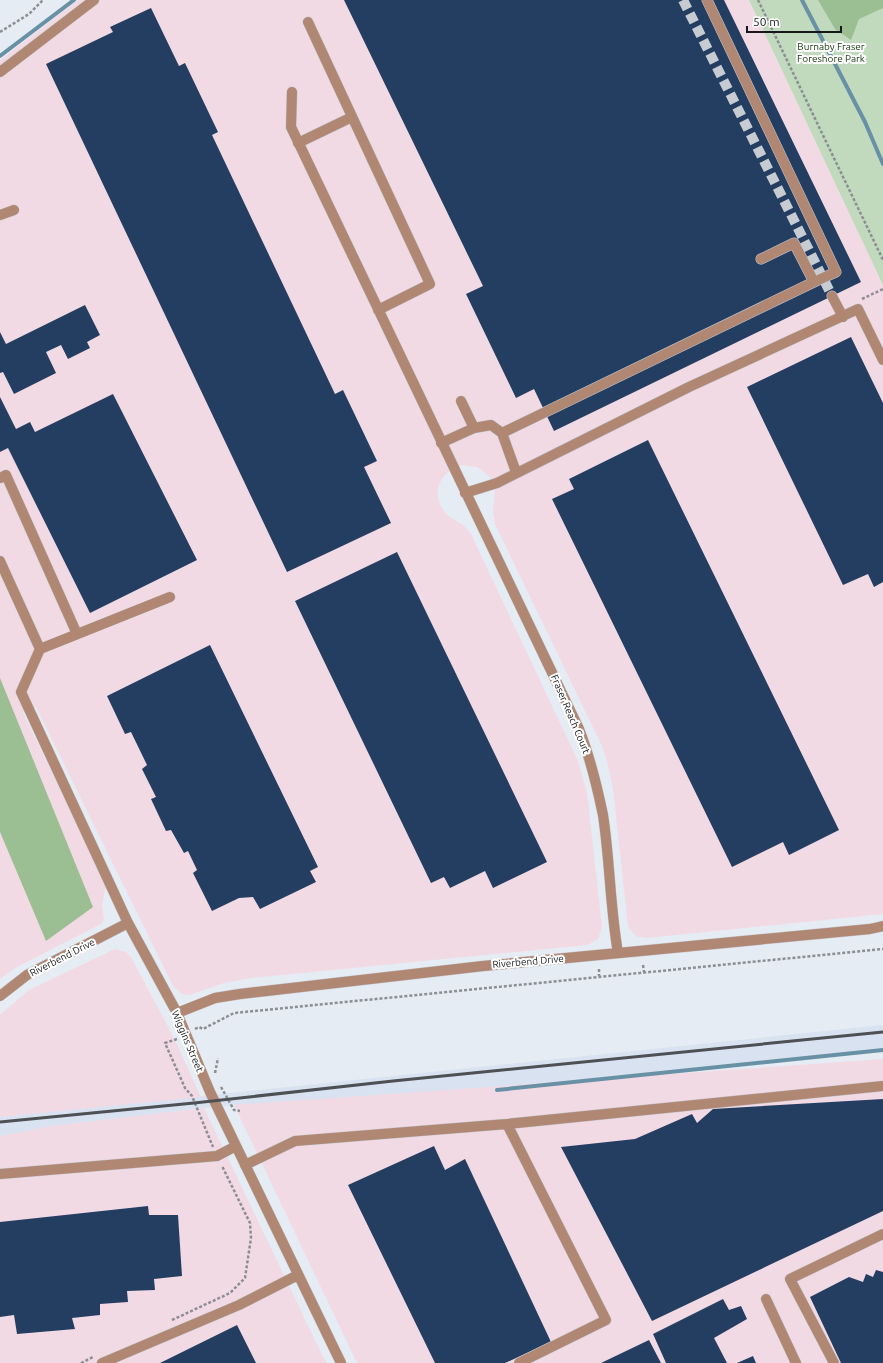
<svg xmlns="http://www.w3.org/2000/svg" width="883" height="1363" font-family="Ubuntu,sans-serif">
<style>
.built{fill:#d9e2f0}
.industrial{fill:#f2dae5}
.green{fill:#c1d9bc}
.forest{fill:#9bbe93}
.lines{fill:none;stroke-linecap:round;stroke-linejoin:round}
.stream{stroke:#6991a6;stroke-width:4}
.building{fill:#243e62}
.minor-tunnel{stroke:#c7ccd2;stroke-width:10;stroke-dasharray:10 5;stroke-linecap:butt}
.minor-casing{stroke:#c5cad0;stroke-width:11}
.path{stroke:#8b8f94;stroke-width:2.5;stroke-dasharray:3 2;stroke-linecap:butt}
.minor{stroke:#b08772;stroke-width:10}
.rail{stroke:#4d5054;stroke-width:3}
.labels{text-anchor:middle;stroke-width:4;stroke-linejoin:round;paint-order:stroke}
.park-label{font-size:10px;fill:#113508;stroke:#fff}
.street-label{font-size:10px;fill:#151719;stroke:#fff}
</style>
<rect width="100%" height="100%" fill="#e6ecf3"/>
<path class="built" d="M883,1025V1050L314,1105H234L204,1108L52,1126L0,1136V1117Z"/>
<path class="industrial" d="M78,0H749L883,284V914L647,938L638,937L633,933L628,926L613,789L607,761L601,744L495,524L493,512L495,491L491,479L487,474L477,467L462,465L452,468L442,478L438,488V499L440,505L447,515L464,526L471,534L578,761L587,793L602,927L598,939L587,945L252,978L224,983L190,995L182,994L173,986L36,707L23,713L106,884L102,905L104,919L101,924L17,967L0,979V60Z
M115,949L126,952L131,957L175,1040L201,1097L0,1117V1015L29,990Z
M883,1059V1363H357L234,1105Z
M204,1108L326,1363H0V1136L52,1126Z"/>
<path class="green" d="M749,0H883V285Z"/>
<path class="forest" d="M818,0H883V8L859,19L851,40L835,29Z
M0,678L93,907L46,941L0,832Z"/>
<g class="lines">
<path class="stream" d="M802,0L865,122L883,164
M0,56L74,0
M497,1090L883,1050"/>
</g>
<path class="building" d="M344,0H724L861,282L554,431L534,389L516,398L466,294L483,286Z
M151,8L179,66L185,63L218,132L212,135L335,394L343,390L377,461L364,467L391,523L287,572L46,64L113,32L110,27Z
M85,305L100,335L87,342L90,348L68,359L61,345L46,352L56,373L14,394L3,372L0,373V332L6,344Z
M851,337L883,403V582L874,587L868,574L843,585L747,387Z
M113,394L197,560L90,613L8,448L0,452V397L16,429L30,422L35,432Z
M648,440L839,830L789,855L783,842L732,867L552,499L574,489L569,479Z
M397,552L547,862L493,888L485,871L450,888L444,877L431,883L295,601Z
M210,645L318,867L310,871L316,882L260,909L253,897L239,898L212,911L193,873L197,870L188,851L184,853L171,830L166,831L151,799L156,797L142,769L147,765L131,732L125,734L107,696Z
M883,1099V1211L652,1321L561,1147L635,1139L692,1114L697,1123L713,1109Z
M434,1146L445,1170L465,1159L551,1342L505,1363H435L348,1185Z
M148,1206L149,1215H178L182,1276L154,1279L155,1290L127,1291L128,1302L100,1304V1315L72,1318L75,1329L17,1334L14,1315L0,1317V1222Z
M876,1270L883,1272V1363H841L810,1297L849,1277L863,1282L866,1274L873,1277Z
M723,1299L729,1310L741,1306L747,1319L714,1338L727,1363H666L653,1334Z
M237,1325L256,1363H160Z
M649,1340L661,1363H601Z
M753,1356L756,1363H737Z"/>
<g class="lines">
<path class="minor-tunnel" d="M683,0L832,296"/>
<defs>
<path id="minor" d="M707,0L836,272L814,282
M308,22L430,284L378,310
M0,72L94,0
M292,92L291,127L579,729C590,757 597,786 603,815C610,861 610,907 618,953
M298,143L352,117
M0,215L14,210
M832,296L843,317
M461,401L474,428
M502,433L814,282L794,243L761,259
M441,443L474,428L491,425L502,433L516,472
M0,478L6,475L77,634
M465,493L497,483L689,387L858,309L883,360
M0,561L40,649
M170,597L40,649L21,692L128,923L177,1013L210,1092L341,1363
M0,996L27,975L128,923
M177,1013L215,998L240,994L483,966L870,929L883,926
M507,1124L883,1086
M245,1165L295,1141L507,1124L606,1320L519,1363
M0,1174L217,1156L236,1146
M766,1299L796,1363
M102,1363L239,1305L298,1275
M834,1363L790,1279L883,1234"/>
</defs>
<use href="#minor" class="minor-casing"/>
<path class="path" d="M758,0L883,260
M0,32L29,14L43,0
M862,299L883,289
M643,965L644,972
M599,969V976
M195,1029L199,1027L203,1029L234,1013L883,949
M177,1039L165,1043L185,1088L192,1096L213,1147
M215,1073L218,1058
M221,1087L234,1110L240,1111
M172,1320L230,1293L245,1278L251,1238L250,1223L222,1166
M81,1363L93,1357"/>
<use href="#minor" class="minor"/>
<path class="rail" d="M0,1122L194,1103L393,1081L883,1032"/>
</g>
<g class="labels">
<g class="park-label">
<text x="831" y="50">Burnaby Fraser<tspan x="831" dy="12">Foreshore Park</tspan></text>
</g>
<g class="street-label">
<text transform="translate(571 714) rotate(67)" y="4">Fraser Reach Court</text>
<text transform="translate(62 957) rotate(-27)" y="4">Riverbend Drive</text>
<text transform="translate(528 961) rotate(-5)" y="4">Riverbend Drive</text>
<text transform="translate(188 1041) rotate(67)" y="4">Wiggins Street</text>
</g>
</g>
<path d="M747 26v6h94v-6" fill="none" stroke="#151719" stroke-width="2"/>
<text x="753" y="26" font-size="12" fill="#151719" stroke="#ffffff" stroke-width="3" paint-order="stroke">50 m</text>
</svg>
